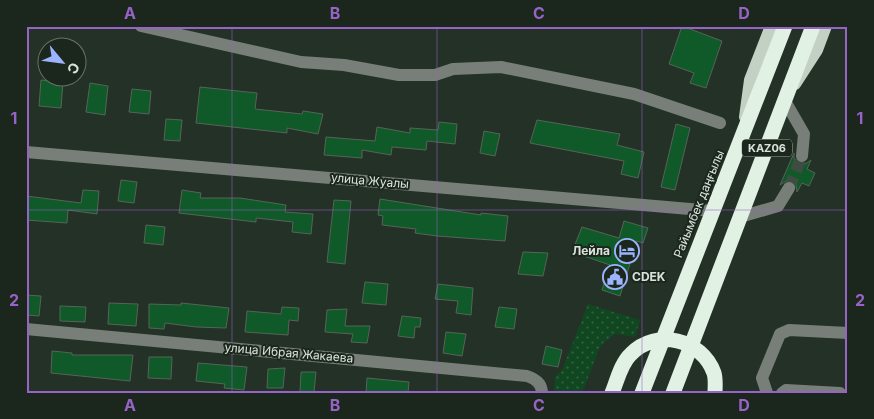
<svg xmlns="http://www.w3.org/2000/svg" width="874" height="419" font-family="Inter,sans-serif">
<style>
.grass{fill:url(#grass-dots)}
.building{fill:#105928;stroke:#566458}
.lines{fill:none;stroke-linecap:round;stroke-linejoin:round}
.minor-tunnel{stroke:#3f4c42;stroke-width:12;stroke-dasharray:12 6;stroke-linecap:butt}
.minor{stroke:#787f79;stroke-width:12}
.major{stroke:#c3d1c5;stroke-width:12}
.highway{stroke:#e1f1e3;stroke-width:15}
.grid{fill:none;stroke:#9863c7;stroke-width:1;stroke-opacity:0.55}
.labels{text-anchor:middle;stroke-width:4;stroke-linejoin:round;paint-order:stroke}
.shield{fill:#1b271d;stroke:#a1aba2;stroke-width:1}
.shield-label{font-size:11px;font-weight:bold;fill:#dae3db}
.street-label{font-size:12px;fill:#dae3db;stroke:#1b271d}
.poi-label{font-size:12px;font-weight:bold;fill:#dae3db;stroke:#1b271d;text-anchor:end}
.neatline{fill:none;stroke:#9863c7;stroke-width:2}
.grid-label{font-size:16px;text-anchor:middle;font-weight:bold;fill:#9863c7}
</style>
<defs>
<pattern id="grass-dots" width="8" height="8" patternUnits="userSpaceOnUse" patternTransform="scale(1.25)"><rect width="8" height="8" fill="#104721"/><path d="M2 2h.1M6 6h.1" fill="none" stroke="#326141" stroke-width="1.8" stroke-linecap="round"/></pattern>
</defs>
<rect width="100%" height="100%" fill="#243127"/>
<path class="grass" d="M588,304L640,320L635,337L615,334L601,345L582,393H554L555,377L562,370Z"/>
<path class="building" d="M682,26L722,41L706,88L690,83L694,73L669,64Z
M41,80L63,82L61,108L39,106Z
M90,83L108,86L105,115L86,112Z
M200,87L257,93L255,109L302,114L303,111L323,114L318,134L287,128V133L196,123Z
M132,89L151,91L149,114L129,112Z
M166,119L182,120L180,141L164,140Z
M537,120L620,134L617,145L644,152L638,178L621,174L624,161L530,143Z
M439,122L457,124L455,144L427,141L426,150L392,147L391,155L362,150V158L324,155L326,137L375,141L377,127L410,133V128L438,130Z
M676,124L690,128L675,190L661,187Z
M484,131L500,134L495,156L480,153Z
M794,153V159L798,163L805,164L811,160L807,169L815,173L809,186L802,183L797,192L796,185L793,181H786L780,185Z
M121,180L137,182L134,203L118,201Z
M83,190L99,191L97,214L68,210L67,223L26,220V196L81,203Z
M182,190L201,193L200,198H240L286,205L285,212L313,214L311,234L292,232L293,222L256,218V222L179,213Z
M380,199L481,215V213L508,216L505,241L437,236L415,233L416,229L382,225L383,216L378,215Z
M334,200L351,201L345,264L327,262Z
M624,221L648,228L643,243L637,241L620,296L602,290L610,265L572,252L582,227L619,238Z
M146,225L165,227L163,245L144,243Z
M523,252L548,253L543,276L518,274Z
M365,282L388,284L386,305L362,303Z
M438,284L473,288L471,315L456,313L458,301L435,299Z
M26,295L41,296L39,316L26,315Z
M109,303L138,304L136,326L108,324Z
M181,303L229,308L226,328L196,327L165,323L164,329L149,328V304L181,305Z
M60,306L86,307L85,322L60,321Z
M282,307L299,308L298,321L289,320L288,335L245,332L247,311L281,314Z
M499,307L517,309L514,329L495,327Z
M347,309L345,326H370L367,343L351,342L353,334L325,332L327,310Z
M402,316L421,318L420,327H415L414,338L398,336Z
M446,332L466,334L462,356L443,353Z
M546,346L562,350L558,367L542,364Z
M52,351L72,353V355H133L130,381L51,373Z
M149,357H172L171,379L148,378Z
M198,363L247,367L244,390L224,388L225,384L196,381Z
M285,368L283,388H267L268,369Z
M301,372H316L314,392H300Z
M367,378L409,382L408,393H366Z"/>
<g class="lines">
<path class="minor-tunnel" d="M789,188L802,156"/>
<path class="minor" d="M141,26L301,62L344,65L399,75H435L453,69L501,67L634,94L720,123
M785,101L804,134L802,156
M26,152L713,211
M740,217L778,206L789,188
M26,329L527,376C535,379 542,383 542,393
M767,393L762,378L780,334L789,330L848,333
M782,393L786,390L840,393"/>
<path class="major" d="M795,84L817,50L826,26
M745,117L750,80L771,26"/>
<path class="highway" d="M612,393C617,381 621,363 631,354C656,328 702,339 714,373C716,379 715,387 715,393
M642,393L785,26
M673,393L813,26"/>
</g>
<path class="grid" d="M232,26V393M437,26V393M642,26V393M26,210H848"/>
<defs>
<symbol id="hotel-ring" viewBox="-11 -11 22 22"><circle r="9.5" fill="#1b271d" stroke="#9cb4fd" stroke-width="1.5"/><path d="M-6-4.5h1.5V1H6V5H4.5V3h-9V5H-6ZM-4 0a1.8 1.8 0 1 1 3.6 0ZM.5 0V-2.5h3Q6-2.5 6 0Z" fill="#9cb4fd"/></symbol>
<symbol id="civic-ring" viewBox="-11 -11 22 22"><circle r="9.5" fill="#1b271d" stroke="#9cb4fd" stroke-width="1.5"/><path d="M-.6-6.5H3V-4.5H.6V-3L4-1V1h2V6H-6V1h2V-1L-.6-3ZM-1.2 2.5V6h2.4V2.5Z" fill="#9cb4fd"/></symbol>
</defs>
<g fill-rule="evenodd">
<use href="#hotel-ring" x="613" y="237" width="28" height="28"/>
<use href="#civic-ring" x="601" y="263" width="28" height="28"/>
</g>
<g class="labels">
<rect class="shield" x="742" y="139.5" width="50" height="17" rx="4"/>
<g class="shield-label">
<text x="767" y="152">KАZ06</text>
</g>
<g class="street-label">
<text transform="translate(370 181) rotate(5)" y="4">улица Жуалы</text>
<text transform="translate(699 204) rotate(-68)" y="4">Райымбек даңғылы</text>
<text transform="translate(289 353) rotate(5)" y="4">улица Ибрая Жакаева</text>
</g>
<g class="poi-label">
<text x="610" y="255">Лейла</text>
<text x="632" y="281" text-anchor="start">CDEK</text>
</g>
</g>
<rect width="874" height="419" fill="none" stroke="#1b271d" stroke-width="55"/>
<g transform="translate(62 62) rotate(119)"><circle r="24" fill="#1b271d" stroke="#677269"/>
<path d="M0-4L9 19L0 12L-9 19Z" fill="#9cb4fd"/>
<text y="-8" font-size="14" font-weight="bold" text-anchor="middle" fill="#dae3db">С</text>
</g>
<rect x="28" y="28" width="818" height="364" class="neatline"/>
<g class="grid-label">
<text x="130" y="19">A</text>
<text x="335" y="19">B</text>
<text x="539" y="19">C</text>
<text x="744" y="19">D</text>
<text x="14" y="124">1</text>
<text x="860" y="124">1</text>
<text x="14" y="306">2</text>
<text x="860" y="306">2</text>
<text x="130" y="411">A</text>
<text x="335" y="411">B</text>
<text x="539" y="411">C</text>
<text x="744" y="411">D</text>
</g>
</svg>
